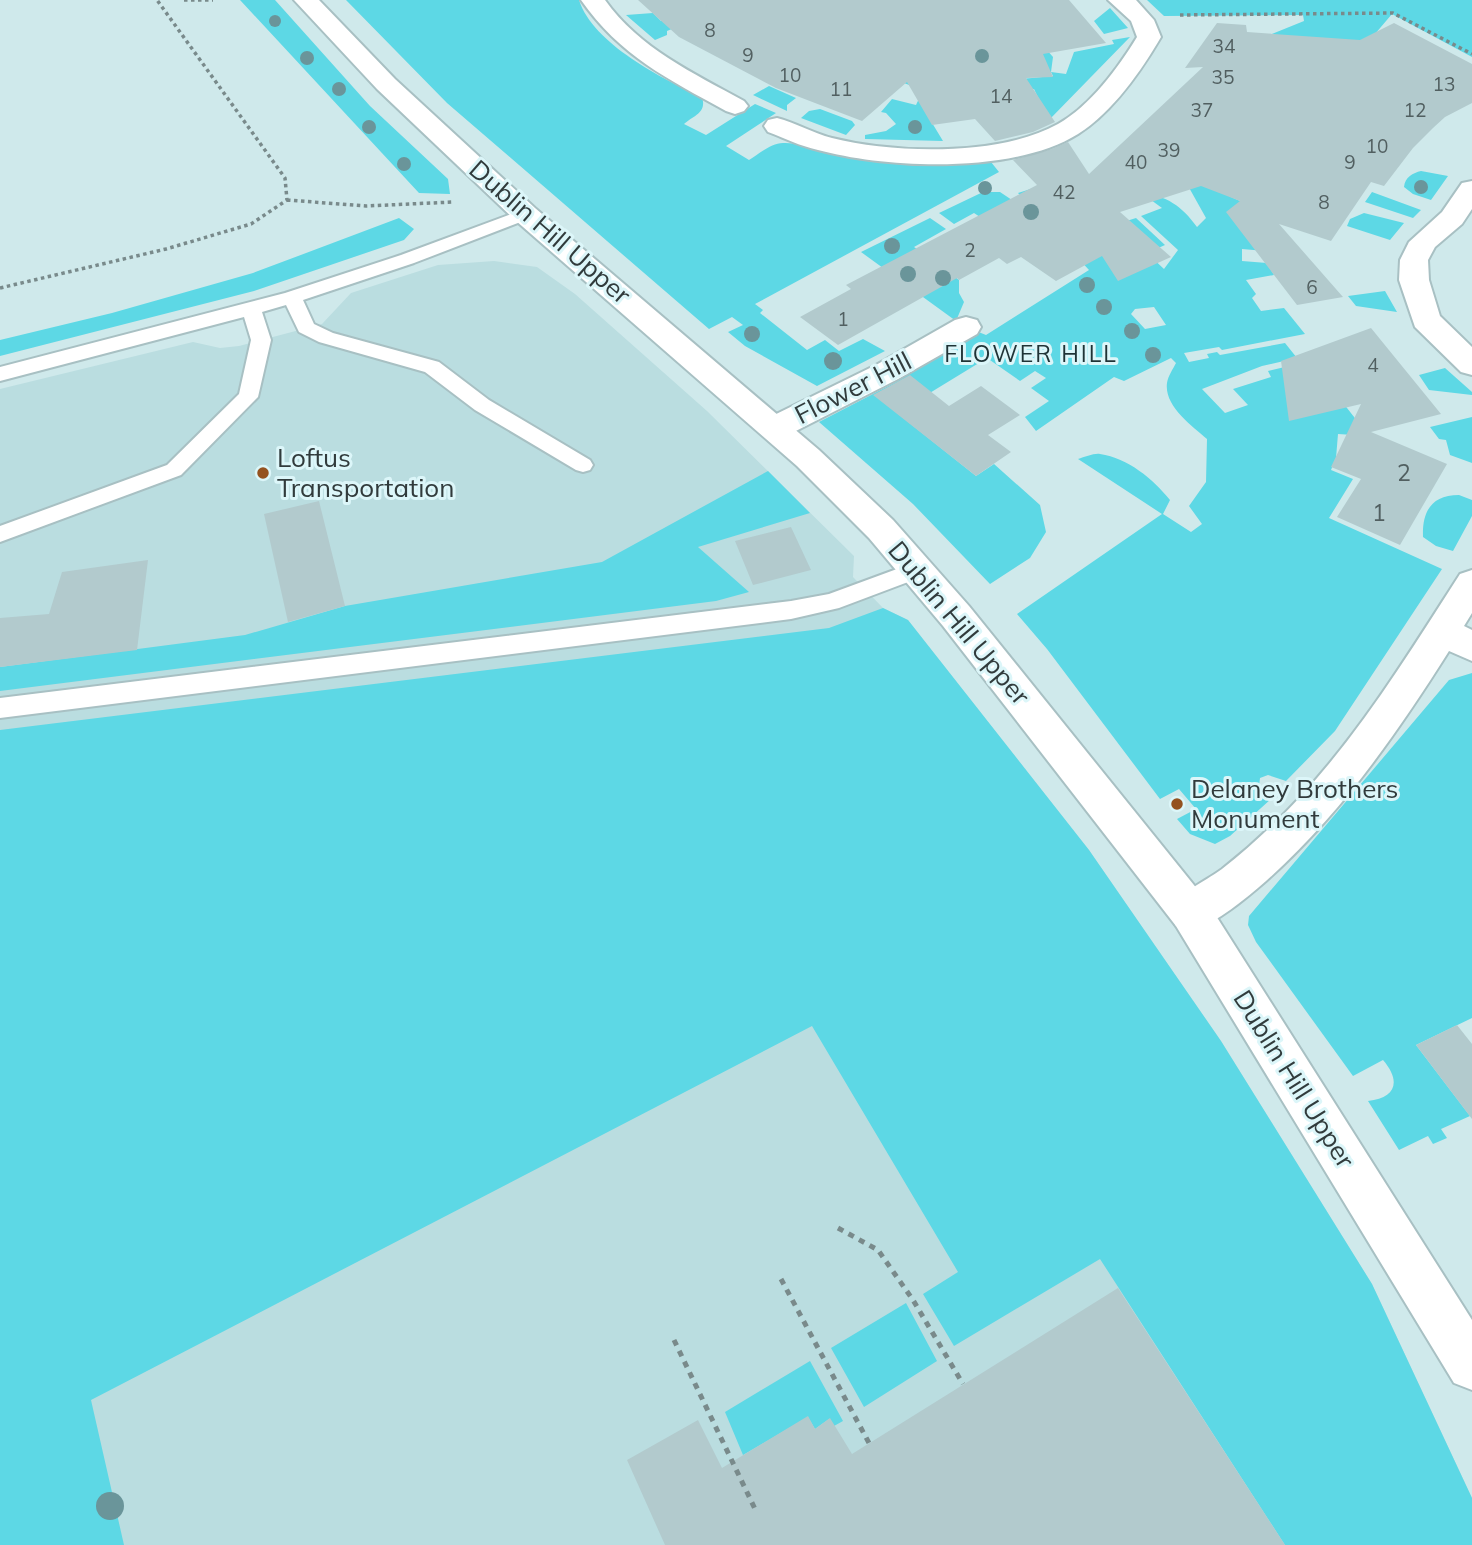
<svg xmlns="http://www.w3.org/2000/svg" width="1472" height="1545" font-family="Mulish,sans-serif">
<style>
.built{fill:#badde0}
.green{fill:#5dd8e5;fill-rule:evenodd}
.building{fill:#b2cacd}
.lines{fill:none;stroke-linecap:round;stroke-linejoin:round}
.service-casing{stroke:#a8c0c3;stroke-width:4}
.minor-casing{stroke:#a8c0c3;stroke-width:4}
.tertiary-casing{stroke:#a8c0c3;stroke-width:4}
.path-far1{stroke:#798a8b;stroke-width:3.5;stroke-dasharray:3.5 3.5;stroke-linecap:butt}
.path{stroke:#798a8b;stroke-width:5;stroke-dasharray:6 6;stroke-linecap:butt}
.service{fill:#fff;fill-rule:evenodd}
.minor{fill:#fff;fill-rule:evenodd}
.tertiary{fill:#fff;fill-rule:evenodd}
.tree{fill:#6a959a}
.poi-dot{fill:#94521f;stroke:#dcf6f9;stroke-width:2.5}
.labels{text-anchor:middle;stroke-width:6;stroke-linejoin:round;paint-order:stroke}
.far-number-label{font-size:19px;fill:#515f60}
.far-neighbourhood-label{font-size:23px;letter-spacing:2px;fill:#1f3336;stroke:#dcf6f9}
.number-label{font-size:23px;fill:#515f60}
.street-label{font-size:26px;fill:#313b3c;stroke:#dcf6f9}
.poi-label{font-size:26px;fill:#313b3c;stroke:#dcf6f9;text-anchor:start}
</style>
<rect width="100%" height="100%" fill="#cfe9eb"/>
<path class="built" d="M494,261L537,267L575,294L707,411L854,556L853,577L883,608L908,620L1089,850L1221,1041L1372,1284L1472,1498V1545H0V389L193,342L220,348L239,346L322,324L351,293L438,265Z"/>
<path class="green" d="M240,0H275L370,106L448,179L450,194L419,193Z
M346,0H579C593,44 663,79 702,97C707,113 694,115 684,124L706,135L755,104L776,113L726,146L749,160C759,154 771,143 783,143C806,142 828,155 851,158C898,165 943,163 991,162L999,172L755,304L763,310L760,313L807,350L825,340L839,351L863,339L885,351L817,386L745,346L728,332L743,325L732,317L709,329L447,103Z
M1147,0H1472V57L1392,14L1369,41L1267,36L1304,21L1303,15L1164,16Z
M1110,8L1128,28L1104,34L1094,21Z
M653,13L661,21L678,16L686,23L667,31V35L655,40L626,15Z
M1025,25L1053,57L1051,72L1066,74L1074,52L1114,44L1112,40L1130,37L1049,120L1034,89L1020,91L1011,80L1053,76L1051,72L1035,70L923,108L943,141L865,139V135L886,131L896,124L886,113L881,112L892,99L916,105L923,90L901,82Z
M769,86L796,98L787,105V111L753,95Z
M820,109L852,121L855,125L846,135L801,118L809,111Z
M1166,168L1249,205L1265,251L1242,249V261L1267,263L1274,275L1246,280L1256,294L1252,298L1261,311L1284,308L1305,334L1222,350L1219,347L1184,353L1189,362L1209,358L1207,354L1217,352L1220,355L1285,343L1297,358L1262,366L1202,389L1225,413L1248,405L1233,389L1271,377L1268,371L1289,366L1336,394L1369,436L1338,434L1336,458L1331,470L1353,479L1329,518L1442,569L1335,731L1286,781L1268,775L1260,778L1259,786L1271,799L1230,836L1215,844L1190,834L1177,819L1196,809L1179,789L1160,799L1047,649L1017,614L1162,514L1078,459C1085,457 1094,453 1100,454C1128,458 1153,479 1170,500L1163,514L1191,532L1202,524L1189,506L1206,482L1207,439C1191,425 1164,406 1167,383C1168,376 1173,369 1176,363L1171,358L1124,381L1114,377L1036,431L1025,417L1049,401L1031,388L1046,378L1035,371L1020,381L987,358L897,413L976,476L994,464L1040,505L1046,532L1030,558L990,584L913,504L819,422L898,381L976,331L986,335L1089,270L1018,193L1040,186L1117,224L1136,218L1165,245L1147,253L1164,269L1178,250L1141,216L1162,208L1140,192C1167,196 1182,206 1197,227L1206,218L1187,184ZM1154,307L1166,325L1145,329L1131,314L1135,309Z
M1421,171L1448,176L1431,200L1413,194L1404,187C1405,177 1413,173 1421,171Z
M983,192H1000L1015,202L1045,260L974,213L954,224L939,213Z
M1372,192L1421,210L1413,218L1365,202Z
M1364,213L1404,223L1390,240L1347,226L1350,219Z
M399,218L414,229L404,240L254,291L0,356V340L112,313L253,273Z
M930,218L946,229L914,247L959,280V293L964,302L956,321L861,252Z
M1385,291L1397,312L1356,306L1348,296Z
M1445,368L1472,392V395L1429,390L1419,375Z
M1472,417V463L1450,455L1446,440L1439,439L1430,427Z
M768,471L810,513L698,547L749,592L716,601L0,691V667L245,635L345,606L602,562Z
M1459,495L1472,500V516L1453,551L1436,546L1423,537C1422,512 1431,495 1459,495Z
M883,608L908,620L1089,850L1221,1041L1372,1284L1472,1498V1545H1285L1100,1259L954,1346L923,1294L958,1272L812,1026L91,1400L124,1545H0V730L829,628Z
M1472,673V1018L1416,1045L1470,1116L1441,1129L1447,1138L1433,1144L1428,1136L1399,1150L1368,1101C1395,1098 1402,1082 1383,1060L1353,1076L1256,942L1248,925L1249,916L1449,680Z
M906,1303L937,1361L864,1407L831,1348Z
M810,1361L843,1421L834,1426L829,1419L815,1429L808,1417L743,1455L725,1412Z"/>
<path class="building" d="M638,0H1069L1106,43L1043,54L1053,77L1026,78L1055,122L1033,132L995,141L975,119L932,125L907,82L862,121L815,103L776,88L679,37Z
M1217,23L1246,25L1247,32L1360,40L1394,23L1472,64V103L1445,117L1433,128L1413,148L1384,186L1371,182L1331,241L1279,224L1343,297L1297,305L1226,212L1240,201L1201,186L1120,212L1171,257L1118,281L1102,256L1056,281L1021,257L1007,264L999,258L959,280L957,278L838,345L800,317L851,289L846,285L1037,185L1013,160L1052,149L1068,142L1089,174L1203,67L1185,68Z
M1371,328L1441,414L1371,432L1447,464L1400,545L1337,517L1361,479L1331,467L1361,404L1289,421L1281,361Z
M910,375L949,406L981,386L1020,415L988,435L1011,452L976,476L873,395Z
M319,501L345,606L288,622L264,514Z
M791,527L811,570L753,585L735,541Z
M148,560L137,650L0,667V618L49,614L62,572Z
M1457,1025L1472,1044V1119L1416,1045Z
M1118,1288L1285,1545H665L627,1460L698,1420L722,1468L808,1416L815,1429L830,1418L852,1454Z"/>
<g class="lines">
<defs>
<path id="service" d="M525,209L534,214L531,218L414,263L303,300L314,324L333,333L439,362L489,400L590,460L593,465L590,470L583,472L576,470L475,410L425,372L319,342L299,332L286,305L262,312L271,340L258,397L181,475L0,542V526L167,465L239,394L251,340L244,317L0,381V367L285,293L401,255Z
M916,562L924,564L927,570L924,576L839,608L791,619L0,718V698L791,601L829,594Z"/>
<path id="minor" d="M581,0H605C639,48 693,73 744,101L748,106L744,111L735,114L726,111C668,79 620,56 581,0Z
M1108,0H1136L1154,20L1161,37C1141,71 1113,112 1078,134C1014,174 889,169 818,150C800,146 784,138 768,132L764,126L768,120L777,118C796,123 813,133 832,138C896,154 1000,156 1058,124C1090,106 1118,68 1137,37L1131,21Z
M1472,181V209L1462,224L1435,247L1428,260L1429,280L1440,316L1472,347V375L1461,372L1415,327L1399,280L1400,260L1409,242L1442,212L1462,183Z
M966,317L977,320L981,327L977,334L898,379L786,436L775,439L764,436L759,428L764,420L876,365L955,320Z
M1472,570V613L1464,626L1472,630V661L1449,651C1396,735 1340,815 1266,881C1244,900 1219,921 1191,932L1176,926L1170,913C1180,891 1203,883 1222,869C1250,847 1277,822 1301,796C1363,729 1411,650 1460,574Z"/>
<path id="tertiary" d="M294,0H319L395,79L535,208L819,450L893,520L969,606L1206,900L1472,1320V1390L1454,1383L1176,926L943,626L869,538L797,466L515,220L377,89Z"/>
</defs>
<use href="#service" class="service-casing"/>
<use href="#minor" class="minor-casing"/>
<use href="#tertiary" class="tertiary-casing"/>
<path class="path-far1" d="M184,0H213
M1180,15L1393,13L1472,54
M287,200L366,206L453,202
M0,288L166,249L251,224L287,200L285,178L157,0"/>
<path class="path" d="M838,1228L878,1250L913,1300L963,1384
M781,1279L869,1443
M674,1340L756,1511"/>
<use href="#service" class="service"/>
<use href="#minor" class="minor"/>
<use href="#tertiary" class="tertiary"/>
</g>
<g class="tree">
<circle cx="275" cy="21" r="6"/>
<circle cx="982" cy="56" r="7"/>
<circle cx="307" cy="58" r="7"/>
<circle cx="339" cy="89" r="7"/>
<circle cx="369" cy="127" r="7"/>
<circle cx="915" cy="127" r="7"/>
<circle cx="404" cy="164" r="7"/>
<circle cx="1421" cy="187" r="7"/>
<circle cx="985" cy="188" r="7"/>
<circle cx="1031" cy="212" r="8"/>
<circle cx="892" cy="246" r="8"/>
<circle cx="908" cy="274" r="8"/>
<circle cx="943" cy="278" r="8"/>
<circle cx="1087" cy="285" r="8"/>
<circle cx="1104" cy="307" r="8"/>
<circle cx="1132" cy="331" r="8"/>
<circle cx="752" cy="334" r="8"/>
<circle cx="1153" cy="355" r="8"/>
<circle cx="833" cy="361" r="9"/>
<circle cx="110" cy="1506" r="14"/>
</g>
<g class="poi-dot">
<circle cx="263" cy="473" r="7"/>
<circle cx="1177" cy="804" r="7"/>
</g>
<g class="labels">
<g class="far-number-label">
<text x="710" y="37">8</text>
<text x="1224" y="53">34</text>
<text x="748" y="62">9</text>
<text x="790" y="82">10</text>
<text x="1223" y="84">35</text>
<text x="1444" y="91">13</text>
<text x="841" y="96">11</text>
<text x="1001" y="103">14</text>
<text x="1202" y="117">37</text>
<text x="1415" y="117">12</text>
<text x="1377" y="153">10</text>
<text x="1169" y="157">39</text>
<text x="1136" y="169">40</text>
<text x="1350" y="169">9</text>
<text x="1064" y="199">42</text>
<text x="1324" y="209">8</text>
<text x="970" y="257">2</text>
<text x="1312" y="294">6</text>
<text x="843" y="326">1</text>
<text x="1373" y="372">4</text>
</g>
<g class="far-neighbourhood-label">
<text x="1031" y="362">FLOWER HILL</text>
</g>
<g class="number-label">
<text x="1404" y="481">2</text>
<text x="1379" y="521">1</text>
</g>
<g class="street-label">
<text transform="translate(550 232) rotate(41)" y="9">Dublin Hill Upper</text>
<text transform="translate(853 388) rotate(-27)" y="9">Flower Hill</text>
<text transform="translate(959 623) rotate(50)" y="9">Dublin Hill Upper</text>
<text transform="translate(1294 1079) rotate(58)" y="9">Dublin Hill Upper</text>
</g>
<g class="poi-label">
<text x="277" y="467">Loftus<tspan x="277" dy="30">Transportation</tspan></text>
<text x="1191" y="798">Delaney Brothers<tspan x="1191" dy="30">Monument</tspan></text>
</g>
</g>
</svg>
